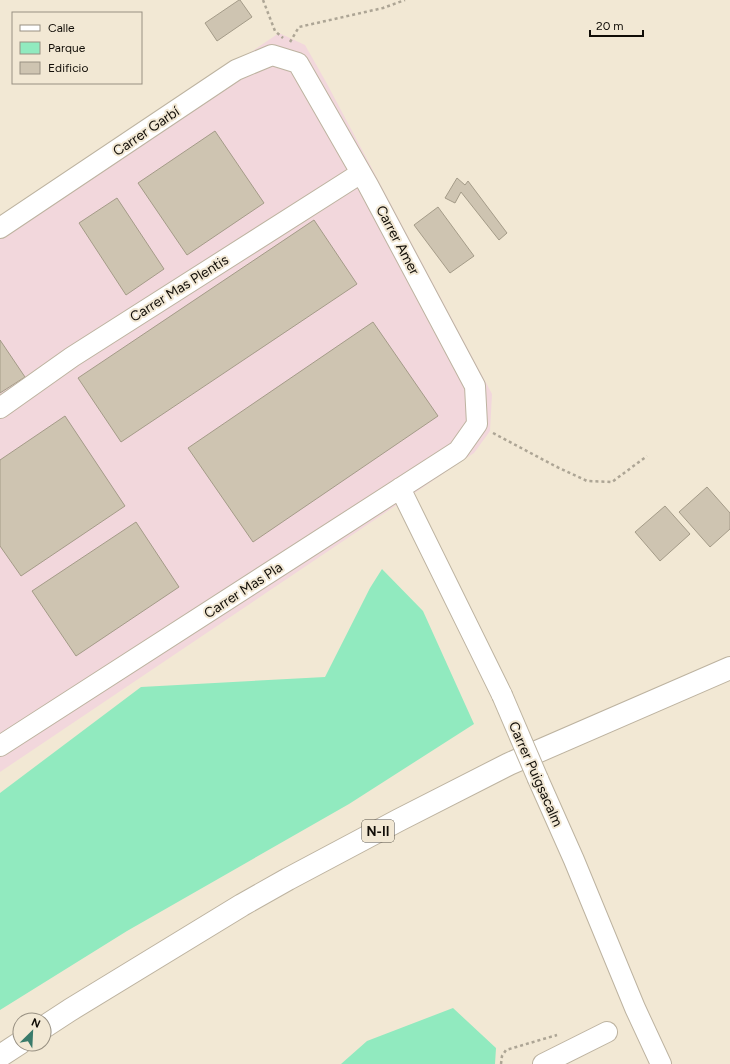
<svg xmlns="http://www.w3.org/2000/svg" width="730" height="1064" font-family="Figtree,sans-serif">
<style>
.industrial{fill:#f2d7dc}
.green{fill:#91eabf}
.building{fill:#cec4b1;stroke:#a49b88}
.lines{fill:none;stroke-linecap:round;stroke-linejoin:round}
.minor-casing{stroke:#bdb3a0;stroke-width:22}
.highway-casing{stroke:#bdb3a0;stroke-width:24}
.path{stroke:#ada595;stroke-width:2.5;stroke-dasharray:3 3;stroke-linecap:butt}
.minor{stroke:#fff;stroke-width:20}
.highway{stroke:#fff;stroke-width:22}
.minor-bridge-casing{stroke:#bdb3a0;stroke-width:22;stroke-linecap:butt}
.minor-bridge{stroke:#fff;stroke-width:20}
.labels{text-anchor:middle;stroke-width:4;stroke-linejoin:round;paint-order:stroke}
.shield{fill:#f2e8d4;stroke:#544f44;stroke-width:1}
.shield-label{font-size:13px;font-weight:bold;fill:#110d07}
.street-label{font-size:14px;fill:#110d07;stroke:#f2e8d4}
</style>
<rect width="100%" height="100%" fill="#f2e8d4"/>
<path class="industrial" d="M279,33L305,45L326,82L492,394L490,431L474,453L0,772V224Z"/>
<path class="green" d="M382,569L423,611L474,724L349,804L127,931L0,1010V793L141,687L325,677L370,588Z
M453,1008L496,1048L495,1064H341L367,1041Z"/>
<path class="building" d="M239,0H240L252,17L217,41L205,23Z
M215,131L264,203L187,255L138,183Z
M457,178L465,185L468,181L507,233L499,240L461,192L455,203L445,198Z
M117,198L164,269L126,295L79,223Z
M438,207L474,256L450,273L414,225Z
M314,220L357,284L121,442L78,378Z
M373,322L438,416L253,542L188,448Z
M0,340L25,377L0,393Z
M65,416L125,506L21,576L0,546V460Z
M707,487L730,513V529L710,547L679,512Z
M665,506L690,534L660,561L635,532Z
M136,522L179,587L76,656L32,591Z"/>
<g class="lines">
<defs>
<path id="minor" d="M0,228L236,70L272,55L298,63L368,185L475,386L477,424L458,451L0,746
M0,408L72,357L361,173
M400,488L502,695
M538,779L574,860L635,1008L661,1064
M543,1064L607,1032"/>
<path id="highway" d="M44,1027L70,1010L242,905L288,879L399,820L509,764L730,668
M0,1056L20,1043"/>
</defs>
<use href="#minor" class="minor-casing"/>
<use href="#highway" class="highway-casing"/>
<path class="path" d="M263,0L275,31L283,38
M290,42L299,27L383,8L405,0
M493,433L555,466L587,481L612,482L647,456
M501,1064L502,1056L506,1050L557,1035"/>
<use href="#minor" class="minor"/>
<use href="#highway" class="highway"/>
<defs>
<path id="minor-bridge" d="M502,695L538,779"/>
</defs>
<use href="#minor-bridge" class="minor-bridge-casing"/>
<use href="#minor-bridge" class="minor-bridge"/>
</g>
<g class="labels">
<rect class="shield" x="362" y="820" width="32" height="22" rx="3"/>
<g class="shield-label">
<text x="378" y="836">N-II</text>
</g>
<g class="street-label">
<text transform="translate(146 131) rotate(-34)" y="5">Carrer Garbí</text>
<text transform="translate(398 240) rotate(62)" y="5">Carrer Amer</text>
<text transform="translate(179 288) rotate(-32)" y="5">Carrer Mas Plentis</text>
<text transform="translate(243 590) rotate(-33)" y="5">Carrer Mas Pla</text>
<text transform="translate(536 774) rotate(66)" y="5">Carrer Puigsacalm</text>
</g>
</g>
<rect x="12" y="12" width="130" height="72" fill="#f2e8d4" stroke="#989082"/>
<rect x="20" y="25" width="20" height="6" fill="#ffffff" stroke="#989082"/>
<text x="48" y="32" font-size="12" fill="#110d07">Calle</text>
<rect x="20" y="42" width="20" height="12" fill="#91eabf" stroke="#989082"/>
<text x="48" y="52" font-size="12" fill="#110d07">Parque</text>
<rect x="20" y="62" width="20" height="12" fill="#cec4b1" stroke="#989082"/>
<text x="48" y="72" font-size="12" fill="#110d07">Edificio</text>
<g transform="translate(32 1032) rotate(24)"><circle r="19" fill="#f2e8d4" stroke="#989082"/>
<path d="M0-3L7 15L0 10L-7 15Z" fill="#3a7b6b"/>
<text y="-6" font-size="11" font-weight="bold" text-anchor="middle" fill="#110d07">N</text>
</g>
<path d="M590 30v6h53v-6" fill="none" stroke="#110d07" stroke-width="2"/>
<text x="596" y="30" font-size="12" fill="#110d07" stroke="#f2e8d4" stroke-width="3" paint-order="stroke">20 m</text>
</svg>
